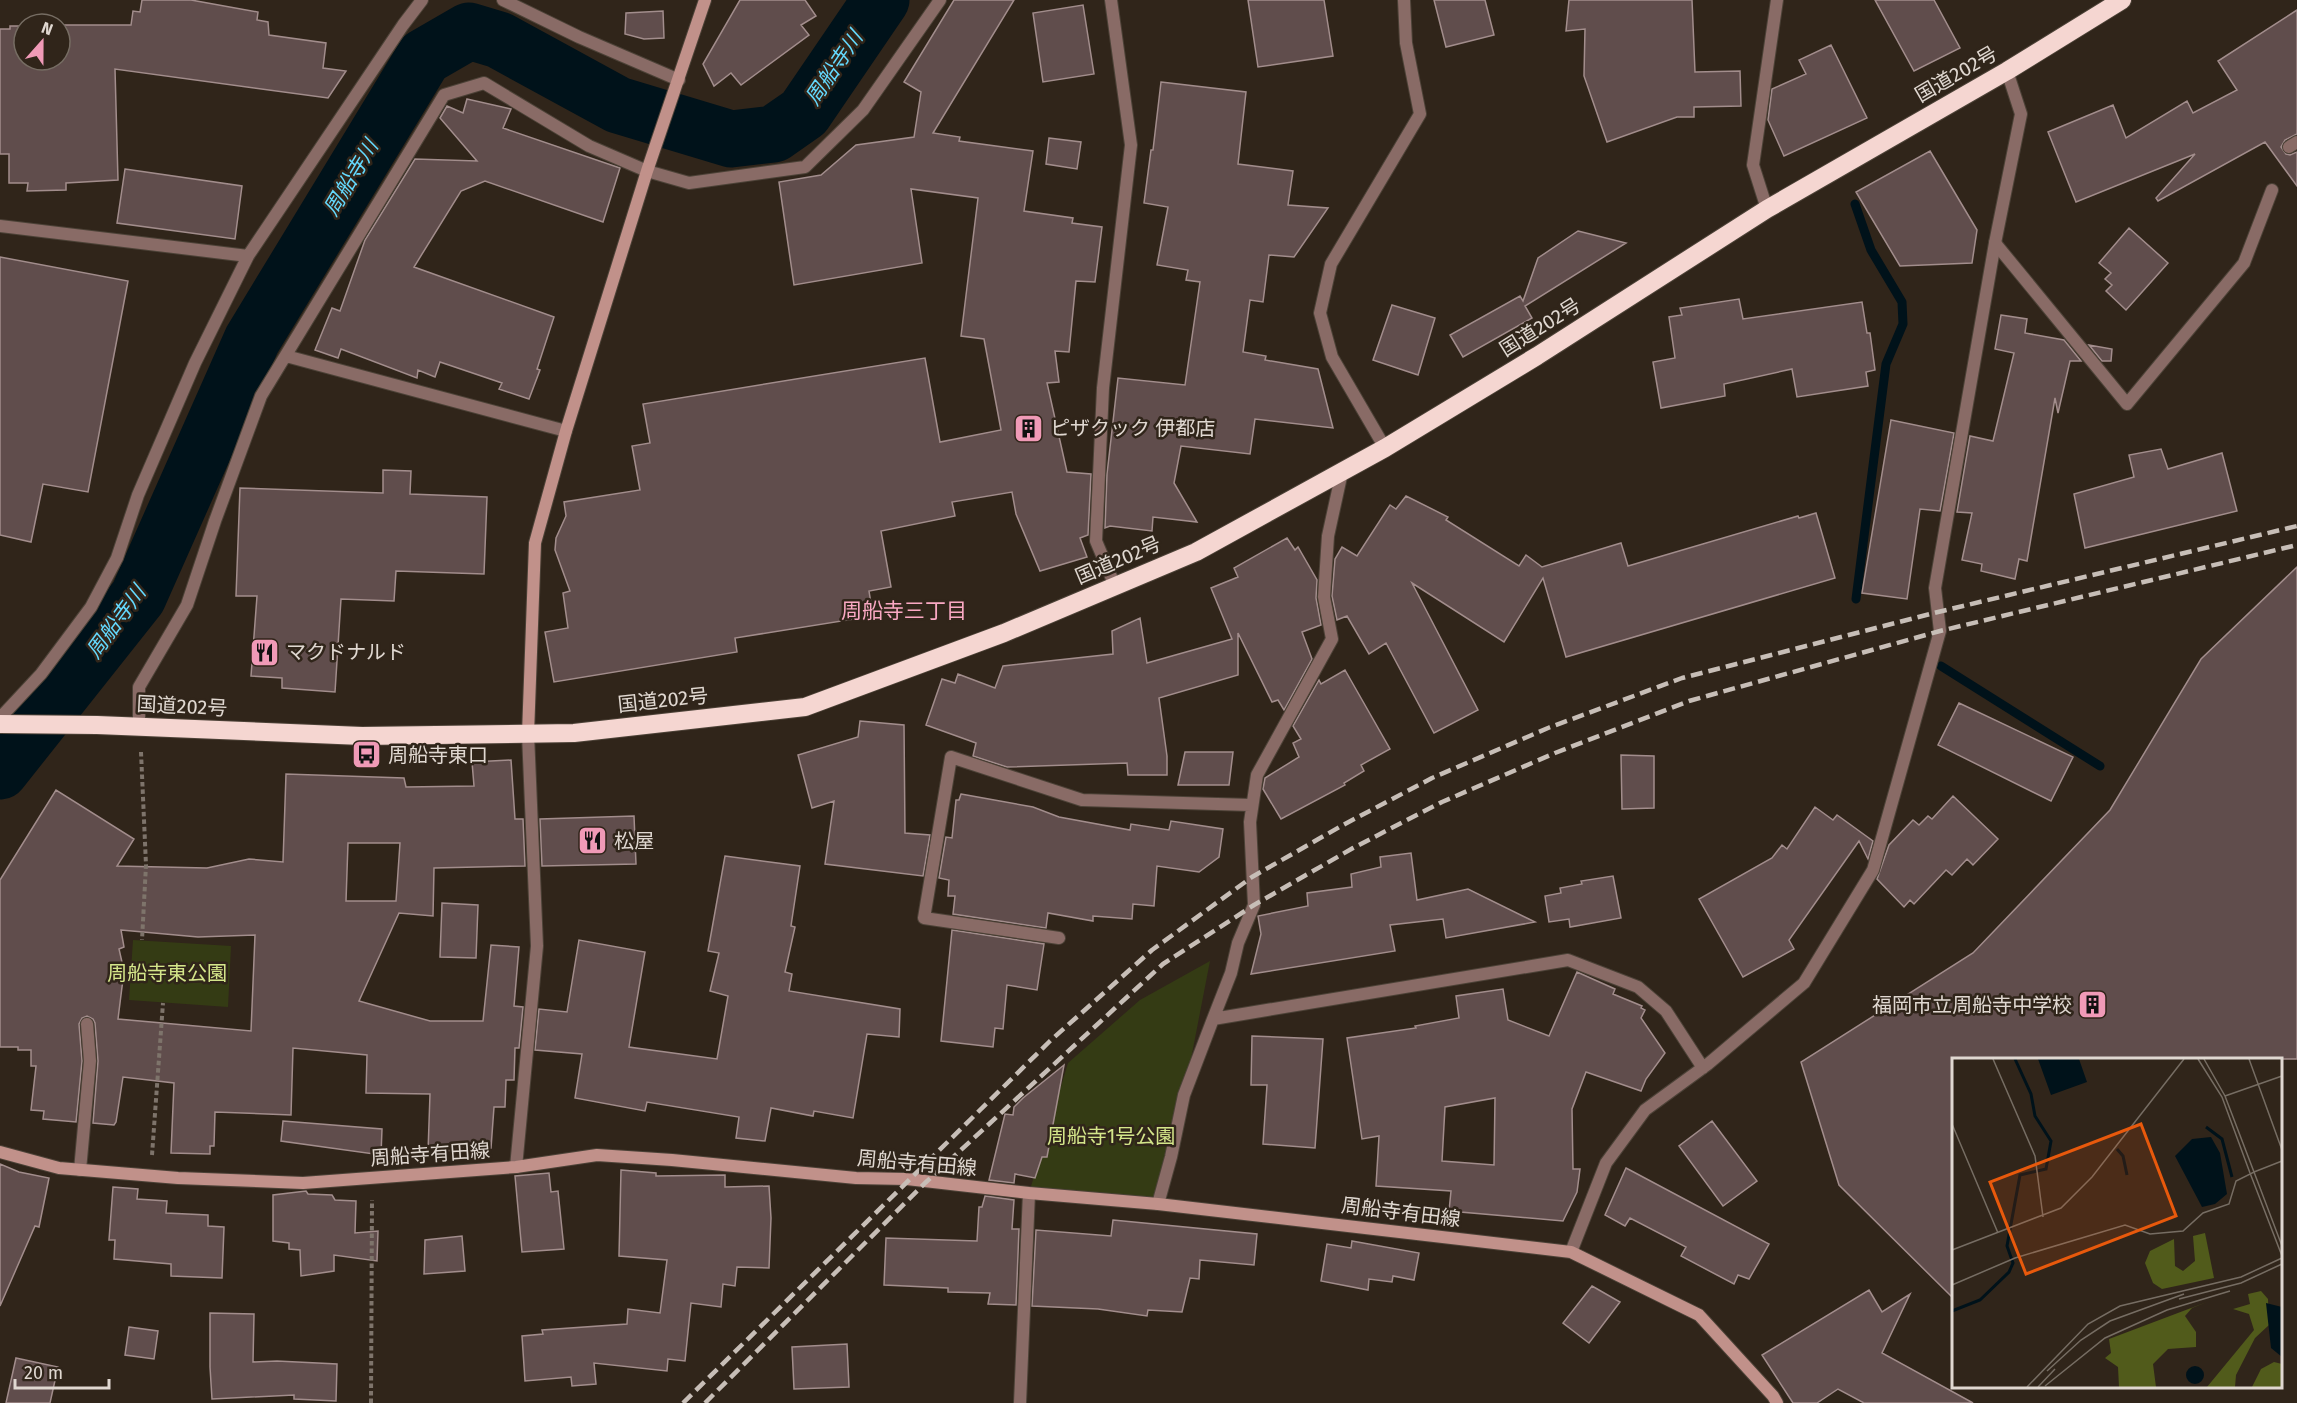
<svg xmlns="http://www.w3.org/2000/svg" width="2297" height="1403" font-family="'Fira Sans','Noto Sans JP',sans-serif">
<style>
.green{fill:#343b14}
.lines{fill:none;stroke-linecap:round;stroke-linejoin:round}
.stream{stroke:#00121a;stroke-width:9}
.river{stroke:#00121a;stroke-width:57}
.building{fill:#604d4c;stroke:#a28d8c;stroke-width:1.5;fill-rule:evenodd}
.lane-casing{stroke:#4c4237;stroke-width:14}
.street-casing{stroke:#4c4237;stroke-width:14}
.secondary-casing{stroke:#4c4237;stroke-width:14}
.highway-casing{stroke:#4c4237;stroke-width:20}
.path{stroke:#7e746b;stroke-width:4;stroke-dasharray:4.5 3;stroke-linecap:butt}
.lane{stroke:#896b66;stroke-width:12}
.street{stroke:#896b66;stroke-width:12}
.secondary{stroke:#c1918a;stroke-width:12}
.highway{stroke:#f5d6d1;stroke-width:18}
.rail{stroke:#c7beb7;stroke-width:4.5;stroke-dasharray:12 6;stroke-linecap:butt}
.labels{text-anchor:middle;stroke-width:5;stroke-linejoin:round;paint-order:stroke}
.street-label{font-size:20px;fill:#e0d8d1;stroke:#30251a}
.poi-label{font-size:20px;fill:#e0d8d1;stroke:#30251a;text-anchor:start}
.park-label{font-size:20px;fill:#d4e68a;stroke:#30251a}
.water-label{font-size:21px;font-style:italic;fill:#64daff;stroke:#30251a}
.neighbourhood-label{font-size:21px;fill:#f9a8c3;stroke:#30251a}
.inset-river{fill:none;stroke:#00121a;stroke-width:3}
.inset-road{fill:none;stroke:#766d63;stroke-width:1.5}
.view{fill:#e8590c;fill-opacity:0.15;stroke:#e8590c;stroke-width:3}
.inset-edge{fill:none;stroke:#e0d8d1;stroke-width:3}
</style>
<rect width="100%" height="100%" fill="#30251a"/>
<path class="green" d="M133,940L231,946L228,1007L129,1000Z
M1210,961L1184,1095L1158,1204L1029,1193L1068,1063L1140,1000Z"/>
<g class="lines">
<path class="stream" d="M1855,204L1871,250L1902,302L1903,324L1886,364L1856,599
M1941,666L2100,766"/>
<path class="river" d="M0,771L138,597L252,340L424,57L469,31L499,40L618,105L731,139L774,134L804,113L881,0"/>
</g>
<path class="building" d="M142,0H191L258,12L257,20L268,22L269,35L326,43L323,68L346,71L328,98L115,69L118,180L66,183V190L27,191L28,183H9V154H0V29H10V26H24V60H60V25H131L133,11L140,12Z
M740,0H805L816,16L801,25L809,35L741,85L731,73L714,86L703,64Z
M954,0H1014L933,133L960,137L959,141L1033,151L1024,211L1073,218L1072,223L1102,227L1095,282L1076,281L1069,352L1055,351L1059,382L1047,383L1067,472L1091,474L1088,535L1080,538L1087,557L1040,571L1016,514L1012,492L952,502L955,516L881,531L891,587L869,591L873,616L735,638L737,652L554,682L545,632L568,628L563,593L570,591L555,550L556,538L566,516L564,502L640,490L632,446L650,443L643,404L925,358L940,442L1001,430L984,339L961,336L978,198L911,189L922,263L794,285L779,182L821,175L856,145L914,137L921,92L904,82Z
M1248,0H1324L1333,56L1258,67Z
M1434,0H1485L1494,35L1446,47Z
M1569,0H1692L1695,72L1740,71L1741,106L1694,107V117H1677L1607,142L1584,76L1585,29L1566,31Z
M1875,0H1934L1960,48L1914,71Z
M1083,5L1094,74L1043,82L1033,13Z
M2297,10V134L2285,140L2281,147L2286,154L2290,155L2297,152V186L2265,142L2158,201L2156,198L2195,154L2076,202L2048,132L2113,105L2126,138L2187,101L2193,113L2237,90L2218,61Z
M663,11L664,38L644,39L625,34L626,13Z
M1831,45L1867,118L1784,156L1768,120L1772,89L1806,74L1799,60Z
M1161,82L1246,92L1238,164L1293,171L1288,205L1328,208L1294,257L1269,255L1263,302L1250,300L1243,352L1266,356L1265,360L1318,369L1333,428L1255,419L1250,454L1181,446L1174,483L1197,522L1153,517L1152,531L1110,526L1105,528L1107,474L1118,378L1185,385L1200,282L1186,280L1188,270L1157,265L1168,207L1144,203L1151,150H1153Z
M467,99L511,109L503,128L620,168L603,222L485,181L461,191L414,267L554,317L537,369L540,370L529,399L499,389L502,383L440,362L435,377L418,370L417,378L341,349L338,358L315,350L332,308L340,311L365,240L415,159L477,161L440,118L447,106L463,113Z
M1049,138L1081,142L1077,169L1046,164Z
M1930,151L1977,230L1972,263L1900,266L1856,192Z
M125,169L242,186L235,239L117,223Z
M2129,228L2168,263L2126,310L2106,291L2112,285L2105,279L2111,273L2099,263Z
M1578,231L1626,243L1525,306L1532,318L1463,357L1450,335L1520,296L1523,301L1538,258Z
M0,257L128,281L88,492L43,484L31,542L0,535Z
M1739,299L1743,319L1862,302L1867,333H1870L1875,370L1866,372L1868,386L1797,397L1792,369L1724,384L1725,396L1661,408L1653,362L1675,358L1669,317L1682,315L1680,308Z
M1392,305L1435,318L1418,375L1373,360Z
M2001,315L2027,319L2025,333L2064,340L2081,361H2070L2058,413L2055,398L2027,561L2019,559L2015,579L1981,571L1982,564L1962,560L1972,513L1957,512L1970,436L1993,441L2014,353L1995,349Z
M2089,345L2112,349L2111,361H2102Z
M1891,420L1954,433L1940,511L1920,509L1907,599L1862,593Z
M2161,449L2168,469L2222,453L2237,511L2085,548L2074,494L2134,477L2129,455Z
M383,470L411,471L410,494L487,497L484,574L396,571L394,601L341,599L335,692L282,688V678L251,676L257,596H236L240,488L383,493Z
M1406,496L1448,517L1446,520L1519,566L1526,555L1542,567L1621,543L1628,566L1798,516L1799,518L1816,513L1835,578L1566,657L1543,578L1504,642L1412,583L1478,710L1434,733L1386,643L1369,654L1347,616L1337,620L1332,596L1335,559L1342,547L1357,556L1390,505L1396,509Z
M1287,538L1295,550L1298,547L1317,580L1316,598L1321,625L1302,632L1312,659L1284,710L1278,700L1272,702L1238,633V675L1159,698L1167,756V775H1128L1127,763L1007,767L973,756L976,743L926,725L942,679L955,683L958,674L995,688L1003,666L1113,654L1112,631L1140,618L1147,663L1232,639L1211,588L1238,577L1234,568Z
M2297,567V1059H1953V1298L1839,1185L1801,1062L1973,953L2110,810L2201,659Z
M1345,670L1390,749L1361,765L1364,771L1344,783L1345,785L1281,819L1263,789L1265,778L1299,757L1293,743L1301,739L1293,726L1319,680L1321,684Z
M1959,703L2073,757L2051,801L1938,745Z
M860,721L904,725L905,833L930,835L923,876L825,864L834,801L812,808L798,755L858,737Z
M1185,752H1233L1229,785H1178Z
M1621,755L1654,756V808L1622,809Z
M511,760L515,819H523L525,866L434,868L433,916L399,913L359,1001L430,1021H483L491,945L519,947L514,1006L523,1007L519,1048H515L514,1080H506L505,1107H494L491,1148L428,1152L430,1094L366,1093L367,1055L293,1048L291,1115L215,1112L214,1146H210V1154L171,1153L174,1083L123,1077L116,1122L114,1125L93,1123L98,1061L95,1023L93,1019L87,1016L82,1018L79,1024L82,1061L76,1122L43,1119L44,1111L31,1110L36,1066H31V1050H18V1047H0V880L56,790L134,839L117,866L207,868L249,859L283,862L286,774L404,778L406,787L474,786L472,762ZM348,843H400L396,901H346ZM121,930L198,937L255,935L251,1031L118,1019L124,971L119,949L124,947Z
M961,794L1033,807L1059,817L1130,830L1131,824L1169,830L1171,821L1223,829L1219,857L1199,872L1157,866L1154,906L1133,904L1132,919L1093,916V921L1048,913L1046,928L953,914L955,896H948L949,880L939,878L946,837L952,838L956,800H959Z
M1953,796L1998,839L1973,865L1967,859L1952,875L1946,870L1914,904L1910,900L1904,907L1877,879L1889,845L1913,820L1919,825L1928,816L1932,819Z
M1815,807L1833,820L1837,815L1873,841L1868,859L1859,841L1789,940L1794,949L1743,977L1699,899L1772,858L1782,845L1787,849Z
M634,816L636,864L542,866L540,819Z
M1411,853L1417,900L1468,889L1535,922L1446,938L1443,919L1390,925L1395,951L1251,974L1261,934L1258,916L1308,906L1307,893L1352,887L1351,874L1381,867L1380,857Z
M725,856L800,866L791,926L795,927L785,972L792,974L789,991L900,1009L899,1037L867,1034L853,1118L814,1111L813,1116L771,1108L765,1141L736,1138L739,1117L647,1102L645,1111L575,1098L582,1054L535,1050L539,1009L567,1012L579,940L645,952L629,1047L717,1059L728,996L710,991L719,953L708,951Z
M1613,876L1621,918L1570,927L1569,919L1549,922L1545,896L1561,893L1560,888L1582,884L1581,881Z
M442,903L478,905L476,958L440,957Z
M952,930L1044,944L1037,990L1007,985L1003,1029L995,1028L993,1047L941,1041Z
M1577,972L1615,989L1613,994L1642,1006L1641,1008L1645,1010L1641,1018L1665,1053L1646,1079L1641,1091L1586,1072L1572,1109L1573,1169H1580L1577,1192L1563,1221L1449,1211L1451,1191L1376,1186L1379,1136L1362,1139L1347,1038L1416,1028L1415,1026L1459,1018L1456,996L1503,989L1508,1020L1549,1036ZM1495,1098L1494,1165L1442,1161L1445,1107Z
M1252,1036L1323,1039L1315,1148L1263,1144L1267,1085H1251Z
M1064,1065L1047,1157H1042L1035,1178L1015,1174L1014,1183L989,1180L1005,1114L1013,1115L1014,1107L1023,1098Z
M283,1121L382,1129L381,1155L281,1141Z
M1712,1121L1757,1181L1723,1206L1679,1146Z
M0,1164L19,1172L49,1178L39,1227L35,1226L0,1306Z
M1626,1168L1769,1244L1749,1279L1738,1275L1734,1284L1681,1256L1686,1247L1630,1218L1625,1226L1605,1215Z
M621,1170L656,1173V1176L725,1175V1187L769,1186L771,1218L769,1268L737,1267L735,1286L723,1284L721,1307L691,1303L685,1361L668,1359L667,1371L594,1363L596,1384L572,1386L571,1377L525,1381L522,1336L543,1334L542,1330L627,1324L628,1309L660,1313L667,1260L619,1256Z
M549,1173L551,1192L558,1191L564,1249L522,1252L515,1176Z
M113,1187L138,1189L137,1199L167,1201L166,1213L208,1215V1226L224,1227L222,1278L171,1276V1264L114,1259L115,1240H109Z
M306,1191L308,1194L332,1195L335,1200L356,1201L355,1233L378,1231L377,1261L334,1255V1271L301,1276L300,1250L289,1249V1243L273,1241V1195Z
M985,1196L1014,1200L1012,1229H1019L1016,1305L988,1304L990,1293L948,1292V1288L884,1285L886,1238L977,1241L979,1207H982Z
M1113,1220L1257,1234L1254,1265L1200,1260L1199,1279L1190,1278L1182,1312L1148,1310L1147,1316L1098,1309L1032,1306L1036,1230L1111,1236Z
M462,1236L465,1271L424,1274L425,1240Z
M1352,1241L1419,1253L1414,1280L1393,1276L1392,1282L1369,1279L1368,1290L1321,1281L1327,1244L1351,1248Z
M1592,1286L1620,1302L1589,1343L1563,1323Z
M1869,1290L1882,1312L1910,1294L1882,1353L1973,1403H1864L1838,1389L1817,1403H1793L1762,1355Z
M210,1313L254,1314L253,1362L277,1361L337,1364L336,1401L294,1399V1395L212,1399L210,1367Z
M129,1327L158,1331L154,1359L125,1355Z
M847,1344L849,1387L794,1389L792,1347Z
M16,1358L58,1367L50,1403H6Z"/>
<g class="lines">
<defs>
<path id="lane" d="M2289,147L2297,142
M1995,243L2127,404L2244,263L2272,190
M80,1170L90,1061L87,1024"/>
<path id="street" d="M503,0L579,37L679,80
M1111,0L1131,145L1103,388L1096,541L1115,586
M1767,209L1753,165L1777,0
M0,226L248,256
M286,356L566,431
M1385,448L1332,357L1320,313L1331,264L1420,114L1406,43L1404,0
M0,718L41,674L91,607L117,558L138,495L195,363L248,256L403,25L422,0
M139,726V687L187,605L215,521L261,396L444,95L484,83L589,146L647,171L689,183L805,167L863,110L940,0
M1059,938L924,918L951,757L1082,800L1251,805
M1213,1019L1231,973L1238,943L1254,905L1250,822L1257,775L1332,639L1324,597L1328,536L1342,472
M516,1167L537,946L528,734
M1158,1204L1171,1157L1184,1095L1213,1019L1568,960L1638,987L1666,1011L1703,1068
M1571,1252L1606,1163L1645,1110L1708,1064L1804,983L1873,870L1940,631L1935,588L1995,243L2021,114L2007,71
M1020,1403L1029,1193"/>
<path id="secondary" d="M528,734L535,543L566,431L647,171L705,0
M0,1152L59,1168L178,1178L303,1183L516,1167L597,1155L672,1160L856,1178L907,1179L1029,1193L1158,1204L1571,1252L1699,1315L1773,1396L1777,1403"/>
<path id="highway" d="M0,724L97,725L362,736L574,733L805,707L1004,633L1196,552L1385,448L1537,356L1767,209L2007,71L2122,0"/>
</defs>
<use href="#lane" class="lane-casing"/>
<use href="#street" class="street-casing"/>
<use href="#secondary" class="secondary-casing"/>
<use href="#highway" class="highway-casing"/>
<path class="path" d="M141,752L146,865L142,940
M152,1155L163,1003
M371,1403L372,1200"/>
<use href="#lane" class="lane"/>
<use href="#street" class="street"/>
<use href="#secondary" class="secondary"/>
<use href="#highway" class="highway"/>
<path class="rail" d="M683,1403L1050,1041L1152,950L1252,877L1343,825L1432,778L1548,728L1682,678L1938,612L2297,526
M705,1403L925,1183L1163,964L1254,905L1353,848L1442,802L1555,753L1689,701L1940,631L2297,545"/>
</g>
<defs>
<symbol id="building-square" viewBox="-11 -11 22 22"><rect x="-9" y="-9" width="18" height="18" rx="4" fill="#f09ab7" stroke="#30251a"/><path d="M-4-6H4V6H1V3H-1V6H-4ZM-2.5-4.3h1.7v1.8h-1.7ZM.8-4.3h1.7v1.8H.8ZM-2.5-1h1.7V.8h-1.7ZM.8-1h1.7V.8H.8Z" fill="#111"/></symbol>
<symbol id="restaurant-square" viewBox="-11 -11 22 22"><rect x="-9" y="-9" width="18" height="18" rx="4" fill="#f09ab7" stroke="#30251a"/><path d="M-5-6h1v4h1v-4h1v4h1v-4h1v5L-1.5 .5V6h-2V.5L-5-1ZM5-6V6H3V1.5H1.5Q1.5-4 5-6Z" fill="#111"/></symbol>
<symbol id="bus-square" viewBox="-11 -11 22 22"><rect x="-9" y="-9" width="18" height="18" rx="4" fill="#f09ab7" stroke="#30251a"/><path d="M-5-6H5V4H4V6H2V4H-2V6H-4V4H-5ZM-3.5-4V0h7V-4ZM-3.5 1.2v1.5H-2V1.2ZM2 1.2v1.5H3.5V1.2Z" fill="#111"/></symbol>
</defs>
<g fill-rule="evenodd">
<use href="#building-square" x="1012" y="412" width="33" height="33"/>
<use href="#restaurant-square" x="248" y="636" width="33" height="33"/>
<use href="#bus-square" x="350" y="738" width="33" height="33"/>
<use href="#restaurant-square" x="576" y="824" width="33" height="33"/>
<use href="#building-square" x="2076" y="988" width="33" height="33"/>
</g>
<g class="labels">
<g class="street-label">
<text transform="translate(1956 74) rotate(-30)" y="7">国道202号</text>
<text transform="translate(1540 327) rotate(-32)" y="7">国道202号</text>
<text transform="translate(1118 560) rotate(-23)" y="7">国道202号</text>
<text transform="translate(663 700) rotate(-6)" y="7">国道202号</text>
<text transform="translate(182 706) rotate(3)" y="7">国道202号</text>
<text transform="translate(430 1154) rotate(-4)" y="7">周船寺有田線</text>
<text transform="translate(917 1163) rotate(5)" y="7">周船寺有田線</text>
<text transform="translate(1401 1212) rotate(7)" y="7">周船寺有田線</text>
</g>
<g class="poi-label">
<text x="1050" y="435">ピザクック 伊都店</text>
<text x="286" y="659">マクドナルド</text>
<text x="388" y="762">周船寺東口</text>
<text x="614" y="848">松屋</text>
<text x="2072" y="1012" text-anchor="end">福岡市立周船寺中学校</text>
</g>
<g class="park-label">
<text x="167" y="980">周船寺東公園</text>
<text x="1111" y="1143">周船寺1号公園</text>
</g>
<g class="water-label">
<text transform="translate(834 68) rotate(-56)" y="7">周船寺川</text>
<text transform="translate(351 178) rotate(-59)" y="7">周船寺川</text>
<text transform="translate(116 622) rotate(-54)" y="7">周船寺川</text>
</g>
<g class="neighbourhood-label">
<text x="904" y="618">周船寺三丁目</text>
</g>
</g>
<g transform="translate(1952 1058)">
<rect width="330" height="330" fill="#30251a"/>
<path d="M253,175L262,220L210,231L201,225L193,205L198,193L222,181L223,208L231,213L243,203L241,178ZM309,233L316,241L317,267L303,280L284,317L283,329H255L302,272L297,256L281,251L298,246L296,236ZM255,244L240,250L233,258L244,274V289L216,291L201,306L204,329H167L166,309L153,300L159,295L157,281ZM322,304L330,306V329H300L309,311Z" fill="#515b1b"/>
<path d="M86,1H127L135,24L99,37ZM259,79L268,95L275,136L263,146L250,149L223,98L240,81ZM314,245L330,249V299L319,290ZM234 317a9 9 0 1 1 18 0a9 9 0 1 1-18 0Z" fill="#00121a"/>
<path class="inset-river" d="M254,69L270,81L280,119M165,91L171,98L175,117M0,253L28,242L57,214L61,205L55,188L68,117L94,111L99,83L83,58L79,36L63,1"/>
<path class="inset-road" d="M41,1L83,98L91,159M246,1L270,39L298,115M252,1L273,38L302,114L330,103M297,1L330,92M273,38L330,18M0,66L46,175M298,115L330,198M0,192L109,150L140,119L232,1M0,227L63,200L173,167L198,176L231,173L251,155L277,146L284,123L302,114L330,188M227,241L289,225L330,206M95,313L129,282L158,263L232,236M93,328L153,280L215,252L278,233M75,329L136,266L168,248L289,219L330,200M86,329L103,311"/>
<path class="view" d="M189,66L224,158L74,216L38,124Z"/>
<rect width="330" height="330" class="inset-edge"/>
</g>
<g transform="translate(42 42) rotate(21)"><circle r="28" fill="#30251a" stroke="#766d63" stroke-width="1.5"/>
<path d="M0-4.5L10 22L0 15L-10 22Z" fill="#f09ab7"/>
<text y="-9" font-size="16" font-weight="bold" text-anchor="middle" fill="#e0d8d1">N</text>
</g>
<path d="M15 1379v9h94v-9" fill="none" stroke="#e0d8d1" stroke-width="3"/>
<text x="24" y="1379" font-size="18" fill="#e0d8d1" stroke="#30251a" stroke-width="4.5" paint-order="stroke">20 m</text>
</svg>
